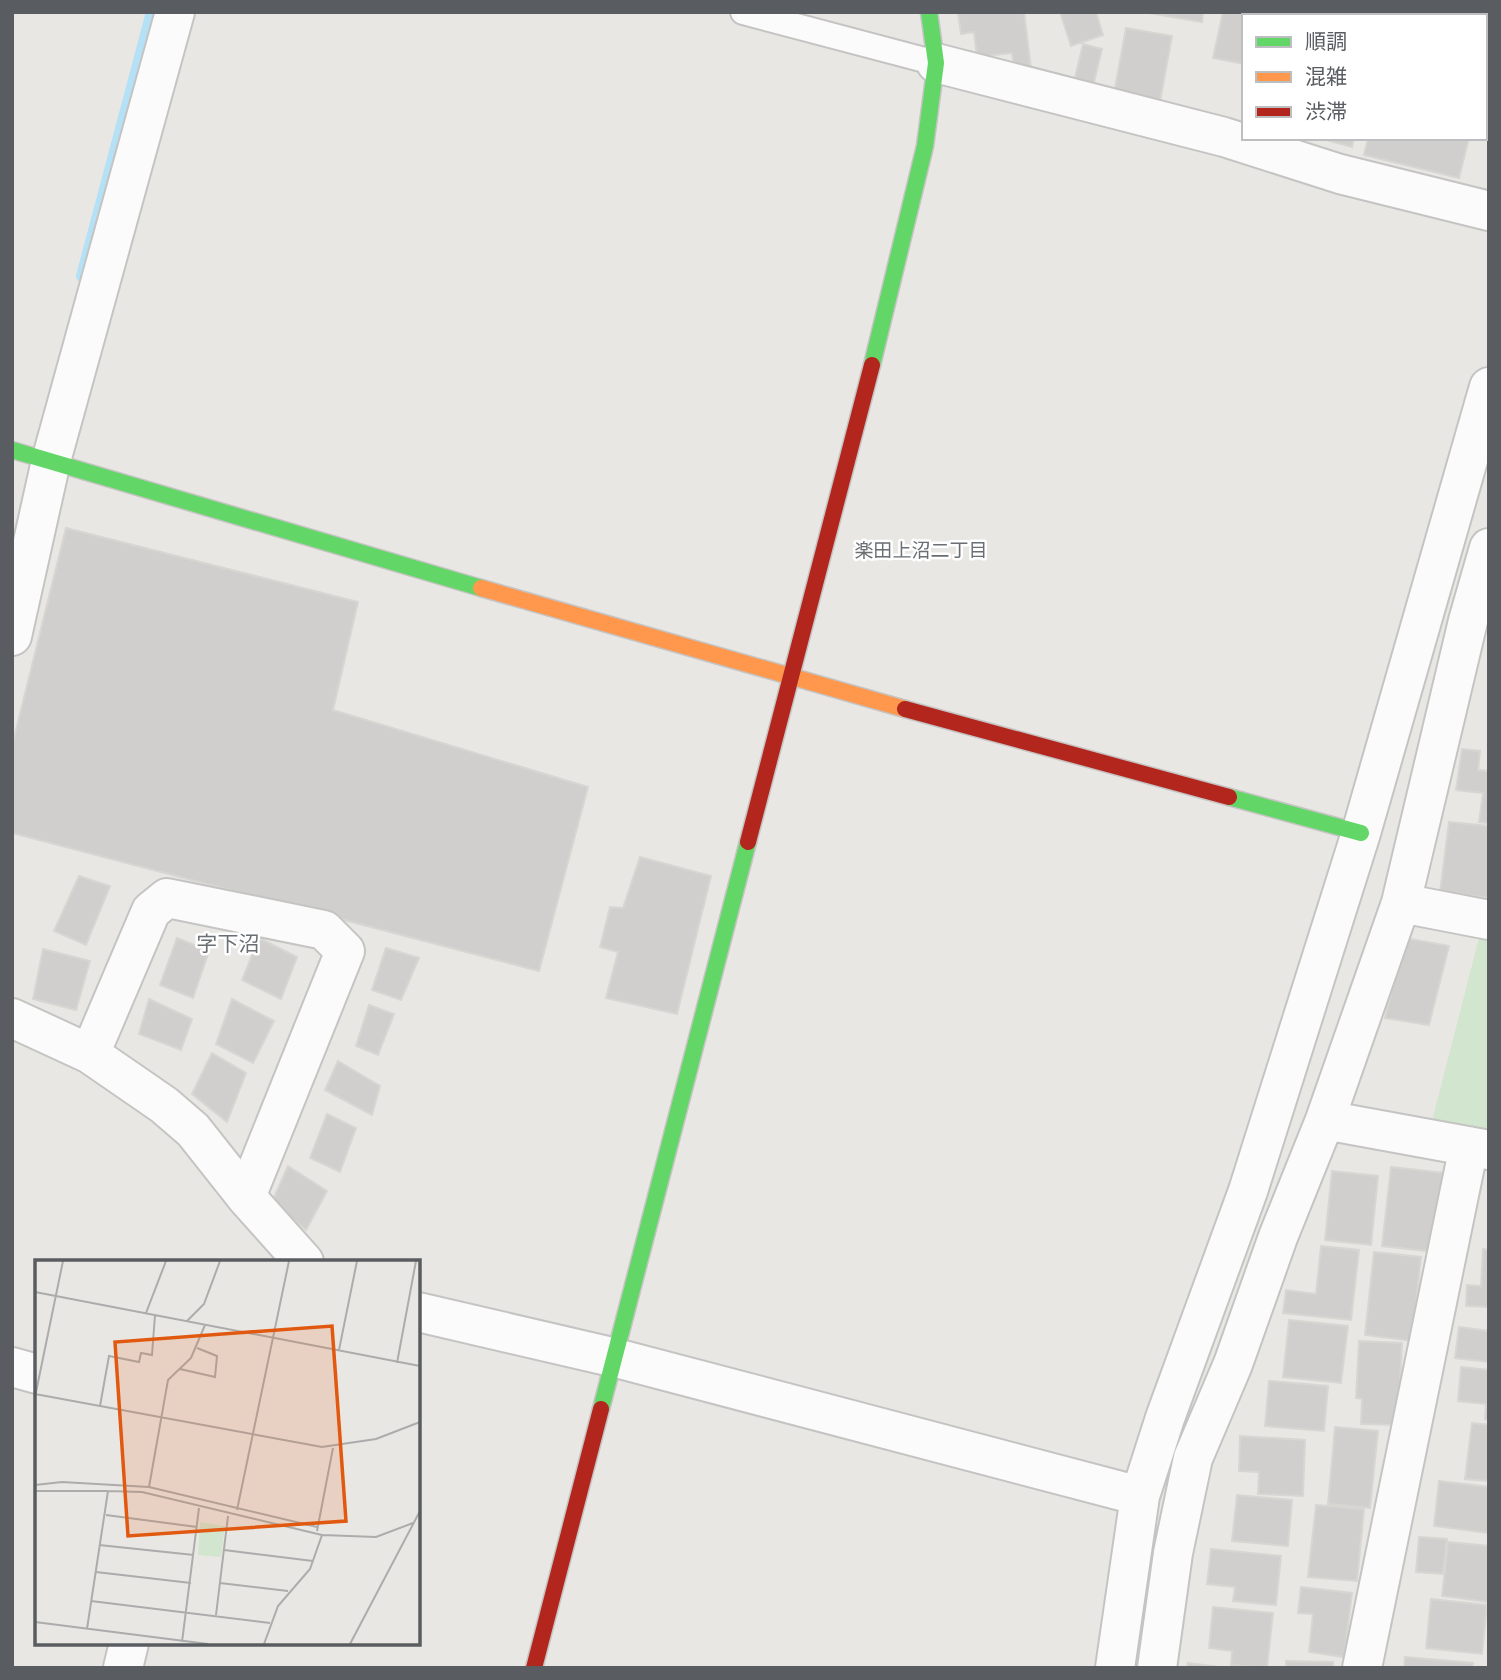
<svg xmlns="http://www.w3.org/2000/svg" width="1501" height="1680" font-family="'Archivo Narrow','Noto Sans JP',sans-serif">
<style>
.green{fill:#d2e5ce}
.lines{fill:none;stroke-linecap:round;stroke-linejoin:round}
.stream{stroke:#b4e1f6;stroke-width:12}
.building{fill:#d0cfcd;stroke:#d8d6d2;stroke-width:2}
.lane-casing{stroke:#c4c4c3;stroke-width:28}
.street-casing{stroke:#c4c4c3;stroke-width:42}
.fast-casing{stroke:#c5c4c3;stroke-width:19}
.slow-casing{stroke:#c5c4c3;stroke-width:19}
.jam-casing{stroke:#c5c4c3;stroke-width:19}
.lane{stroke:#fcfbfb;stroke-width:24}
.street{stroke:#fcfbfb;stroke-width:38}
.fast{stroke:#63d668;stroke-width:16}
.slow{stroke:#ff974d;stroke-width:16}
.jam{stroke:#b3261e;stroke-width:16}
.labels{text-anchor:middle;stroke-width:5;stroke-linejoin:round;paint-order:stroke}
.neighbourhood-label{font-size:19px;fill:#6a6f73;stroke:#fff}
.quarter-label{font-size:21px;fill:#6a6f73;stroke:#fff}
.inset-road{fill:none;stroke:#abacab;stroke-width:2}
.view{fill:#e15910;fill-opacity:0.15;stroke:#e15910;stroke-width:3.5}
.inset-edge{fill:none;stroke:#595d61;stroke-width:3.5}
</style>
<rect width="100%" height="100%" fill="#e9e7e3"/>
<path class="green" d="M1480,934L1489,936V1129L1432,1121Z"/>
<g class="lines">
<path class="stream" d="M82,276L152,12"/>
</g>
<path class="building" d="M958,12H1024L1031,68L1014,70L1012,53L977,57L974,32L961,34Z
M1060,12H1096L1103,35L1071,46Z
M1143,12H1203L1202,22Z
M1223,12H1279L1278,16H1244V64L1213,58Z
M1126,28L1172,36L1159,107L1113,99Z
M1083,44L1102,49L1091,94L1072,90Z
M1319,138H1354L1352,147Z
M1368,138H1469L1459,178L1364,155Z
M66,528L358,602L333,710L588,787L539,971L12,833V746Z
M1462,749L1480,751L1478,770L1489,771V823L1479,822L1483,793L1456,790Z
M1449,822L1489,826V898L1440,892Z
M640,857L711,876L677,1014L606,998L618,952L600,947L610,907L623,908Z
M79,876L110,886L86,945L54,931Z
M177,938L209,951L193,998L160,985Z
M259,938L297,957L281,999L242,980Z
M1405,938L1449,946L1429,1025L1385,1018Z
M386,948L419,958L401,1000L372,990Z
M43,949L90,961L76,1010L33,999Z
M149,999L192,1019L181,1050L139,1034Z
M232,999L274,1021L253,1063L216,1044Z
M369,1005L394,1014L378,1055L356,1046Z
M212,1053L246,1073L227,1122L192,1094Z
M338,1061L380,1086L372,1115L325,1090Z
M327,1114L356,1128L340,1172L310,1158Z
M288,1166L327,1191L306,1230L272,1202Z
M1391,1167L1444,1173L1435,1252L1382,1246Z
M1332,1171L1378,1176L1371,1245L1325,1240Z
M1321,1246L1359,1250L1351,1320L1283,1313L1286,1290L1316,1294Z
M1483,1249L1489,1250V1307L1466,1306L1467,1285L1481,1286Z
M1374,1252L1421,1257L1412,1341L1365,1335Z
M1289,1320L1348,1326L1341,1383L1283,1377Z
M1459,1327L1489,1331V1362L1455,1358Z
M1359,1341L1402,1343L1398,1425L1361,1424L1362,1399L1356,1398Z
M1461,1367L1489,1370V1420L1485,1419L1486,1404L1458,1401Z
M1269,1381L1328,1386L1324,1431L1265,1426Z
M1472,1423L1489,1425V1481L1465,1479Z
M1335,1427L1378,1431L1370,1508L1328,1504Z
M1240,1436L1305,1440L1303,1496L1258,1494L1259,1472L1239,1471Z
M1439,1481L1489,1487V1533L1434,1526Z
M1237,1495L1292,1500L1288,1546L1232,1541Z
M1316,1505L1364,1509L1357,1581L1308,1577Z
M1419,1537L1447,1539L1443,1574L1416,1572Z
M1448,1542L1489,1546V1602L1442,1596Z
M1211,1549L1281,1556L1276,1605L1233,1601L1235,1587L1207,1584Z
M1301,1587L1352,1593L1344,1657L1309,1652L1313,1614L1298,1613Z
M1431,1599L1487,1605L1482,1654L1426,1648Z
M1213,1607L1273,1613L1267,1668L1231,1665L1232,1651L1209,1648Z
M1405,1657L1473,1663L1472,1668H1404Z
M1286,1661L1333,1662V1668H1286Z
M1188,1663L1227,1668H1187Z"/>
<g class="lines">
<defs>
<path id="lane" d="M743,12L936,63"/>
<path id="street" d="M936,63L1224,137L1340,174L1489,211
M12,636L51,461L175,12
M1401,903L1489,920
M12,1018L90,1054L164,1105L193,1130L246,1197L304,1262
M90,1054L151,911L167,898L324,930L345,951L246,1197
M1325,1120L1489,1150
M418,1312L616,1358L1140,1496
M12,1367L37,1374
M123,1668L129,1643
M1115,1668L1140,1496L1165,1418L1248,1191L1361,833L1489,387
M1157,1668L1173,1553L1193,1458L1233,1364L1278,1237L1325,1120L1401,903L1468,621L1489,548
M1362,1668L1469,1146"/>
<path id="fast" d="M872,365L925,146L936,63L929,12
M12,450L481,588
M1229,797L1361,833
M601,1409L748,842"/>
<path id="slow" d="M481,588L905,709"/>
<path id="jam" d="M905,709L1229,797
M748,842L872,365
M534,1668L601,1409"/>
</defs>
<use href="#lane" class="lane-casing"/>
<use href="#street" class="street-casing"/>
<use href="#fast" class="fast-casing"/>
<use href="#slow" class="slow-casing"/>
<use href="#jam" class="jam-casing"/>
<use href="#lane" class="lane"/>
<use href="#street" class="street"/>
<use href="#fast" class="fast"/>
<use href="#slow" class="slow"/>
<use href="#jam" class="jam"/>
</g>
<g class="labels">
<g class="neighbourhood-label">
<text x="921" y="557">楽田上沼二丁目</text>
</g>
<g class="quarter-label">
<text x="228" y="951">字下沼</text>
</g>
</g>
<g transform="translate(35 1260)">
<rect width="385" height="385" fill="#e9e7e3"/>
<path d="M165,262L190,266L186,297L163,295Z" fill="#d2e5ce"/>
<path class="inset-road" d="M0,32L385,106M111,53L131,1M152,61L169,44L185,1M304,90L322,1M362,103L381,1M145,109L180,117L182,96L162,88M0,134L287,187L341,179L385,162M0,137L28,1M65,146L74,96L104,102L106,93L117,95L120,55M0,225L27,222L114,227L282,267M114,227L133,120L156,98L170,65M0,231H73M202,250L254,1M71,255L162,267M282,271L298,188M287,275L341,277L378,263M64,285L159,295M189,290L278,301M61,312L156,323M185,323L253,331M56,341L235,363M181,355L193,256M0,362L173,384M52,369L73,231L107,232L287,275L275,309L243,346L229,384M147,382L164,248M315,384L385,251"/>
<path class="view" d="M297,66L311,261L93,276L80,82Z"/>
<rect width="385" height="385" class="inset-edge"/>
</g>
<rect width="1501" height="1680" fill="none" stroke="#595d61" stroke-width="28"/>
<rect x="1242" y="14" width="245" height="126" fill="#ffffff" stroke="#bdbec0" stroke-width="2"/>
<rect x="1256" y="37" width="35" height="10" fill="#63d668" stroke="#bdbec0" stroke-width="2"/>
<text x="1305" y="49" font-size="21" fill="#595d61">順調</text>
<rect x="1256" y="72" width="35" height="10" fill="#ff974d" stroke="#bdbec0" stroke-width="2"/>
<text x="1305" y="84" font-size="21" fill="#595d61">混雑</text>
<rect x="1256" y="107" width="35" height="10" fill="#b3261e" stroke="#bdbec0" stroke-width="2"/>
<text x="1305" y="119" font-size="21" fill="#595d61">渋滞</text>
</svg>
